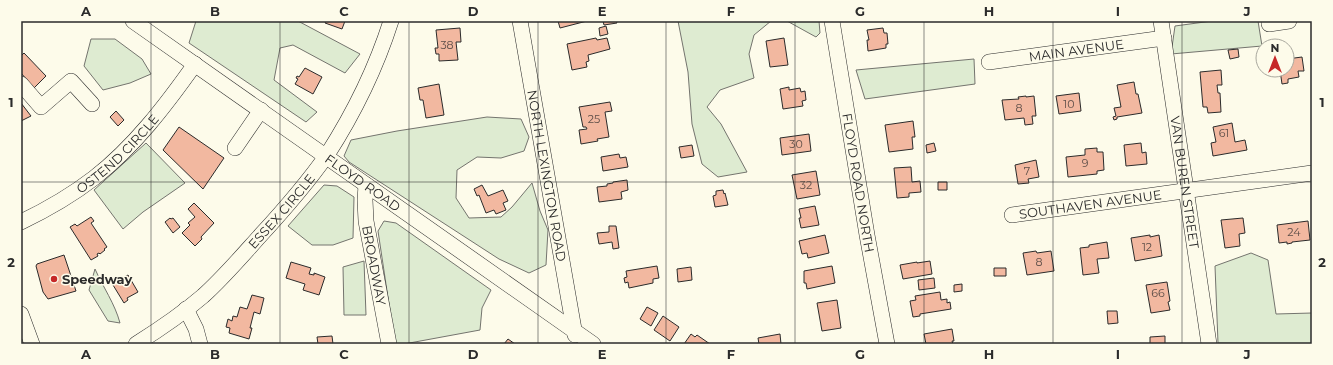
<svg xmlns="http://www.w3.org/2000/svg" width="1333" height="365" font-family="Montserrat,sans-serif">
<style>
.green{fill:#deebd1;stroke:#74746e}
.building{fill:#f2b8a0;stroke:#2b2b2b}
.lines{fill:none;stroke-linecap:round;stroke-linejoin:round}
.minor-casing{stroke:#2b2b2b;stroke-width:16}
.minor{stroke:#fdfbea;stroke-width:15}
.grid{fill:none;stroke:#2b2b2b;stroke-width:1;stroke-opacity:0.55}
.poi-dot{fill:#c62828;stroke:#fdfbea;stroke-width:1.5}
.labels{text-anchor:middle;stroke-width:3;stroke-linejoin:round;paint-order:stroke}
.number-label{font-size:11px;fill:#5d4e48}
.street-label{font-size:13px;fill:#2b2b2b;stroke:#fdfbea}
.poi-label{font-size:13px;font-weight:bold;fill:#2b2b2b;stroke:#fdfbea;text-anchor:start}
.neatline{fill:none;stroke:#2b2b2b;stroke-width:1.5}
.grid-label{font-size:13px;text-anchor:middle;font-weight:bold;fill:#2b2b2b}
</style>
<rect width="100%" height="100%" fill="#fdfbea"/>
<path class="green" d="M196,21H298L360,54L345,73L293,45L280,48L274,80L317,112L306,122L189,43Z
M678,21H771L754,35L749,54L754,78L720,90L707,107L721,124L747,172L718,177L702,164L692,124L688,72Z
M787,21H819L820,33L816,37Z
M1212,21H1258L1262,46L1171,54L1175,26Z
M91,39H115L142,59L151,74L130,83L103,90L84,66Z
M974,59L975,84L865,99L856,70Z
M487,117L521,119L529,137L524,151L501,158L477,157L457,170L456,198L469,218L501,217L512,207L532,183L540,211L548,230L546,265L529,273L499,259L349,162L344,156L351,140L397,131Z
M146,143L185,183L143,212L123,229L94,190Z
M324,185L337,186L354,197L353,238L333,245H312L288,226Z
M384,221L396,223L491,290L482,308L480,330L404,344H395L378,231Z
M1251,253L1268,260L1276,314L1312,313V344L1218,343L1215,266Z
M364,261L366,315H344L343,267Z
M95,269C103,287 115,304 120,323L108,321L89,290Z"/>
<path class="building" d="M326,21H345L342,29L325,23Z
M558,21H587L560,28Z
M603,21H616L617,23L604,25Z
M606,26L608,34L600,36L599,28Z
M460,28L461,42H456L458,60L439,61V54H436L435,48H438L436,30Z
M883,28L884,33H887L888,44H886V48L868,51L867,40H869L867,30Z
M596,38L597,40L607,38L610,49L588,55L589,61L586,62L587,67L572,70L567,44Z
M784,38L788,65L770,67L766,41Z
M1238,49L1239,57L1230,59L1228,50Z
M24,53L46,76L34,88L21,73V56Z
M1302,57L1304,71H1298L1299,77L1288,79V83L1282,84L1280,70H1287V59Z
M305,68L322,77L313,94L295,84L298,79L296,78L297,76L299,77Z
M1221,70L1222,85H1217L1218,93H1220L1221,112L1208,113L1207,107H1203L1200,72Z
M1134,82L1136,94H1138L1142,113L1117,117V119L1114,120L1113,117L1116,116L1114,108L1121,107L1117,85Z
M439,84L444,115L426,118L423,100H420L418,88Z
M789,87V90L800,88L801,92L805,91L806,100L802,101L803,106L783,109L780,89Z
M1079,93L1081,111L1059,114L1056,96Z
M1026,96V97L1034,96L1036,116H1032L1033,124L1025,125L1024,118L1005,120L1002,100L1019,99L1018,97Z
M610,102L612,111L605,112L609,137L597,139L598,141L581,144L579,130L587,129L586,127H583L579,107Z
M21,103L31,116L21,121Z
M116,111L124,120L118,126L110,117Z
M913,121L915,137H912L913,149L889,152L885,125Z
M1232,123L1235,142L1245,140L1247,150L1213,156L1211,143L1216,142L1213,127Z
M179,127L224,158L203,189L163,150Z
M809,134L811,151L782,155L780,138Z
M934,143L936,151L927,153L926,145Z
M1141,143L1142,153L1146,152L1147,164L1126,166L1124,145Z
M692,145L694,156L681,158L679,147Z
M1097,148V152H1103L1104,170L1097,171V174L1068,177L1066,157L1085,155V149Z
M619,154L620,158L626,157L628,167L603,171L601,157Z
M1036,160L1039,177L1028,179L1029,183L1018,184L1015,165Z
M911,167L912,182L920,181L921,192L909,193V197L897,198L894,168Z
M816,171L820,195L797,199L792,175Z
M627,180L628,190L621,192L622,199L599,202L597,187L607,186V184L613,183V182Z
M938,182H947V190H938Z
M482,185L488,196L503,190L508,201L503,203L506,210L496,214L494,210L486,213L479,195L477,196L474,189Z
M723,190L724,194L725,193L728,205L715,207L713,196L716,195V191Z
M194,203L214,223L201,237L202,239L195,246L182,233L190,225L188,223L195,217L188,209Z
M815,206L819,225L801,228L799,218H801L799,209Z
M91,217L94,221L91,223L107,247L104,249L105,250L100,254L99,253L97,254L98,256L91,260L70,227L75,224L77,226Z
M170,218L171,219L173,218L180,227L173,233L165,222Z
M1243,218L1245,233L1239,234L1240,246L1225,248L1221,220Z
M1308,221L1310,240L1292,242V243L1287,244V242L1279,243L1277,225Z
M609,226H616L619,248L613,249L612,242L599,244L597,233L609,232Z
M825,235L829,253L808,258L807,253L802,254L799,241Z
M1150,235V237L1159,235L1162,256L1135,261L1131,238Z
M1107,242L1109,258L1097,259L1099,273L1083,275L1080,248L1089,247V245Z
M1036,251L1037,253L1051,251L1054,271L1027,275L1023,253Z
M64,255L76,291L48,299L43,292L36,266L37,264Z
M930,261L932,274L903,279L900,265L917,262V263Z
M291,262L311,268L309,274L314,275V273L325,277L319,295L303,290L305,284L286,278Z
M657,266L659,278L653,279V283L629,288L628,282L625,283L624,278L627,277L626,271Z
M832,266L835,283L807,289L806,283H804V271Z
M691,267L692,280L678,282L677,269Z
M994,268H1006V276H994Z
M128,275L138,292L127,298L128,300L124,303L113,285L115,283L114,281L118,279L119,280Z
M934,278L935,288L919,290L918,280Z
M1167,282L1170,301L1168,302L1170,310L1151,313L1146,285Z
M962,284V291L954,292V285Z
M940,292L941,300L947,299V303L950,302L951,309L920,314V316L913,317L910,301L916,300L915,296Z
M252,295L264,298L260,314L254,312L250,328H252L249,339L229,333L230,328L226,327L228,319L232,321L233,316L237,317L240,307L247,309Z
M837,300L841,328L822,331L817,303Z
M647,307L658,313L651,326L640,319Z
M1107,311H1117L1118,323L1108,324Z
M663,316L679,327L670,341L654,330Z
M952,329L954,341H952L953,344H926L924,334Z
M691,334L695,337L697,335L710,344H684Z
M780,334L781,344H759L758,338Z
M332,336L333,344H337H313H318L317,337Z
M1165,336V344H1150V337Z
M508,339L515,344H504Z"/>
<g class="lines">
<defs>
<g id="minor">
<path id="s1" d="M133,21L593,344"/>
<path id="s2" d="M520,21L575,335"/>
<path id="s3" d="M832,21L867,235L887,344"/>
<path id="s4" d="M1161,21L1209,344"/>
<path d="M1269,24L1289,21"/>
<path id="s5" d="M989,62L1164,38"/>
<path d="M21,84L41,107L71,81L92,104"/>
<path d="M235,148L261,110"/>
<path id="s6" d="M366,185L365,200L366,221L389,344"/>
<path id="s7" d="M1012,215L1312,173"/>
<path id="s8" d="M21,222C46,210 72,195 94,178C134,147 166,105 195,64"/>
<path d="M186,309L196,329L200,344"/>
<path d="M21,314L32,344"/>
<path id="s9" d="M136,344C160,329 182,314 203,296C223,278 241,257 259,237C282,212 308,182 327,155C354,113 376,68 391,21"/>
</g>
</defs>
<use href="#minor" class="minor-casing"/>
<use href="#minor" class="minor"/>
</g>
<path class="grid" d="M151,21V344M280,21V344M409,21V344M538,21V344M666,21V344M795,21V344M924,21V344M1053,21V344M1182,21V344M21,182H1312"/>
<circle class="poi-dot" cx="54" cy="279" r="4"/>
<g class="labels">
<g class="number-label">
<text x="447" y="49">38</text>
<text x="1069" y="108">10</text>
<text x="1019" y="112">8</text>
<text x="594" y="123">25</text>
<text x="1224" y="137">61</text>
<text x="796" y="148">30</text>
<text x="1085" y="167">9</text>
<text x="1027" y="175">7</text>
<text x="806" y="189">32</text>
<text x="1294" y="236">24</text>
<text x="1147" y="251">12</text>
<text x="1039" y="266">8</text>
<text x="1158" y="297">66</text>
</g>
<g class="street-label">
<text dy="5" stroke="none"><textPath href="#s5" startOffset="88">MAIN AVENUE</textPath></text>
<text dy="5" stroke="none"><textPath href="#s8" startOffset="119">OSTEND CIRCLE</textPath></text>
<text dy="5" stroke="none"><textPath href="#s2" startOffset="157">NORTH LEXINGTON ROAD</textPath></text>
<text dy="5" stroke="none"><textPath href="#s1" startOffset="281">FLOYD ROAD</textPath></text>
<text dy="5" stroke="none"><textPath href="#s3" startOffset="164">FLOYD ROAD NORTH</textPath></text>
<text dy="5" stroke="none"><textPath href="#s4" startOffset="163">VAN BUREN STREET</textPath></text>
<text dy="5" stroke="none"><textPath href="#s7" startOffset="79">SOUTHAVEN AVENUE</textPath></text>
<text dy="5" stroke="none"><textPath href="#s9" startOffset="198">ESSEX CIRCLE</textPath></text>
<text dy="5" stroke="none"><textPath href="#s6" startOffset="81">BROADWAY</textPath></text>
</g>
<g class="poi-label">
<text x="62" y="284">Speedway</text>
</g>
</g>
<rect width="1333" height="365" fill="none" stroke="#fdfbea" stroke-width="44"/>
<g transform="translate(1275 58)"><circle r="19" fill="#fdfbea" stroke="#a9a89e"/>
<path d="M0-3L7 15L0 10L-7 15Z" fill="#c62828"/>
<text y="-6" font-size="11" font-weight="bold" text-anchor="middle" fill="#2b2b2b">N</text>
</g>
<rect x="22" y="22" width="1289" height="321" class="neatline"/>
<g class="grid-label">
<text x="86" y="16">A</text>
<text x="215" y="16">B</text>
<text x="344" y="16">C</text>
<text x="473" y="16">D</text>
<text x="602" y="16">E</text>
<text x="731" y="16">F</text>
<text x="860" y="16">G</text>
<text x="989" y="16">H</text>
<text x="1118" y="16">I</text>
<text x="1247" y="16">J</text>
<text x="11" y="107">1</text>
<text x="1322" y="107">1</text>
<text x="11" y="267">2</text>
<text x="1322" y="267">2</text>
<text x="86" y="359">A</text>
<text x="215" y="359">B</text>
<text x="344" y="359">C</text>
<text x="473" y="359">D</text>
<text x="602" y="359">E</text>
<text x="731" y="359">F</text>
<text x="860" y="359">G</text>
<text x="989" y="359">H</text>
<text x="1118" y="359">I</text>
<text x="1247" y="359">J</text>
</g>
</svg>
